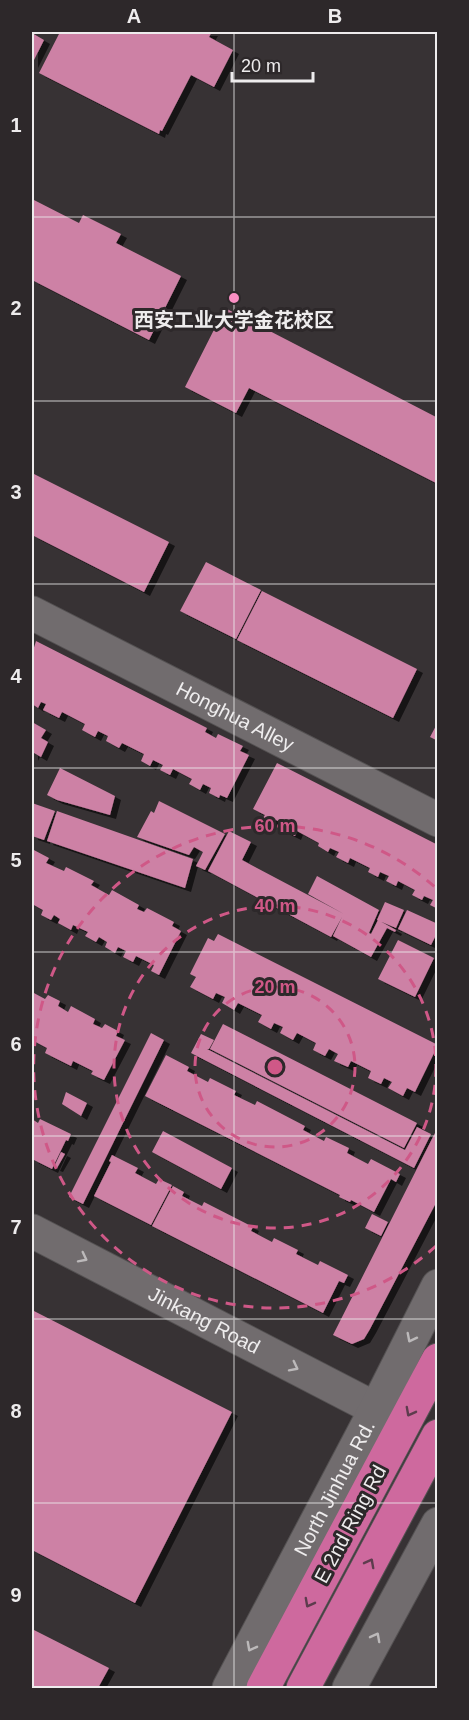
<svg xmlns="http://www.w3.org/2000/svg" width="469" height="1720" font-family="Helvetica,'Noto Sans SC',sans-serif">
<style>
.building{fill:#cd81a5;filter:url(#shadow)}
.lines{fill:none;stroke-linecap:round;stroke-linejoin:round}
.minor-casing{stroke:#545152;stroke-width:35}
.tertiary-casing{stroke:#545152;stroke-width:35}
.secondary-casing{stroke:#545152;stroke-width:35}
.trunk-casing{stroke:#545152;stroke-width:35}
.minor{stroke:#716c6e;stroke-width:33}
.tertiary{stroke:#716c6e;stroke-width:33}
.secondary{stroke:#716c6e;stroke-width:33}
.trunk{stroke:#ce699e;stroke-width:33}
.oneway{stroke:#bcb9ba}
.oneway2{stroke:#5d3c4d}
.grid{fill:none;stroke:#eeeced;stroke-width:1.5;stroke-opacity:0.55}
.ring{fill:none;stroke:#cf5887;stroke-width:3;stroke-dasharray:10 8}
.poi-dot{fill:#fb8fc4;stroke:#2d282a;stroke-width:2}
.labels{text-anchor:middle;stroke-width:6;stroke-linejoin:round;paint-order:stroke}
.poi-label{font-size:20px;font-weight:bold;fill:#eeeced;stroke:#2d282a}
.street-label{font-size:20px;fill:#eeeced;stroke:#2d282a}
.centre{fill:#cf5887;stroke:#2d282a;stroke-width:3}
.ring-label{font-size:18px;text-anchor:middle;font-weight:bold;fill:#cf5887;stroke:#2d282a;stroke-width:6;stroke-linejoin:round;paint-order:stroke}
.neatline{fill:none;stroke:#eeeced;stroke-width:2}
.grid-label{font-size:20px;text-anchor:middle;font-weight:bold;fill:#eeeced}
</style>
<defs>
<filter id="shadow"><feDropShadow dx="6" dy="4" stdDeviation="0" flood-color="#0009"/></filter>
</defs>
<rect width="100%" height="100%" fill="#373234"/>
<path class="building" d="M60,32H212L209,37L233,50L214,87L191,75L162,131L160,130L159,134L39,73Z
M32,33L44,40L32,64Z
M32,199L79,223L83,215L121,234L116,243L181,276L149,340L32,280Z
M225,308L438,418V484L249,388L236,413L185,387Z
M32,473L169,542L144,592L32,535Z
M206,562L261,590L236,639L180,611Z
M262,591L417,669L393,718L237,640Z
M36,641L207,728L205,732L216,738L218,734L243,746L240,751L249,755L227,798L220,795L219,798L209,793L211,788L203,784L200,790L189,784L192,779L173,769L170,775L160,770L163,765L153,760L150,766L141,761L144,754L122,743L119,748L106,741L108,736L98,731L95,737L82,730L85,724L62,712L59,718L43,710L46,704L41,702L38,708L32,704V654Z
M32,722L46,730L41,738L48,742L41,757L34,753L32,757Z
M438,722V741L430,737Z
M277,763L438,845V909L430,905L433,900L424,896L422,900L412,895L415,890L398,881L396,886L386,881L389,876L380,872L378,877L368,872L370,868L350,858L348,863L336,857L339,852L330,848L328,852L318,846L319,843L297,831L295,836L283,830L285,825L276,820L274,824L263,818L265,815L253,809Z
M60,768L115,796L110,815L57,800L47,795Z
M159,801L225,834L205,870L196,866L203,852L194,847L189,855L137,837L151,811L154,813Z
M32,803L55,811L44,840L32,836Z
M57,811L193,859L185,888L47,841Z
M229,831L251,842L242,860L344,914L308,894L317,876L379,910L369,933L371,934L378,920L396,930L395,932L387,928L371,957L333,936L342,917L331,937L208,871Z
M32,849L49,858L46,863L64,871L66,867L94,881L91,885L109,895L112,890L139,905L137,909L144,912L147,908L174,922L172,926L181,931L159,975L151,971L154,965L136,956L133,962L123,957L126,951L118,947L115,953L105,947L107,942L99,937L96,942L85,936L88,932L73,925L71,930L58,923L60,919L54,915L51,920L41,915L43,910L32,904Z
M385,902L404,910L396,928L377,920Z
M407,910L438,924V931L431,945L398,929Z
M218,934L438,1045L415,1092L407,1088L403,1096L388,1088L392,1082L384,1078L381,1084L368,1078L371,1071L351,1061L348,1067L334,1061L338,1054L329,1049L325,1056L313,1050L316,1043L297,1033L293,1040L280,1033L283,1027L274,1023L271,1029L258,1022L262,1015L238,1003L234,1010L222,1003L225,997L216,993L213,999L190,987L196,977L190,974L208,938L214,941Z
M398,940L434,958L415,997L378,979Z
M32,992L45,999L48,995L60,1001L58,1006L68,1012L71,1006L95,1019L93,1024L102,1028L105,1024L118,1031L116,1036L125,1040L104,1080L91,1074L93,1071L73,1061L71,1066L45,1053L47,1048L32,1040Z
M223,1024L417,1123L404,1148L210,1049Z
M151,1033L164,1040L83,1204L69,1197Z
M201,1034L214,1040L209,1049H207L405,1150L417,1127L431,1134L414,1168L191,1053Z
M166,1055L189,1067L187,1071L208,1082L210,1078L236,1091L234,1095L255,1105L257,1101L305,1126L303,1130L324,1141L326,1137L349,1148L347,1153L368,1164L371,1159L400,1174L396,1182L391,1179L374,1212L351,1200L350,1202L339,1197L340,1195L145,1096Z
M66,1092L87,1103L81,1116L62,1104Z
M32,1119L38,1123L40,1119L71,1134L68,1141L66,1140L52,1169L32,1159Z
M438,1127V1199L370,1329L364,1339L352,1344L333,1335Z
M163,1131L232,1168L221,1189L152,1152Z
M61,1152L65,1154L57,1168L54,1167Z
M112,1155L138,1168L135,1173L156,1184L159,1179L172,1185L151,1225L94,1196L111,1162L109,1161Z
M173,1186L184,1192L182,1196L202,1206L204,1202L253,1227L251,1231L272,1242L274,1238L298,1250L296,1254L318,1265L320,1261L348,1275L344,1283L339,1281L323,1313L152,1226Z
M372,1214L388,1222L381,1236L365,1228Z
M32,1310L232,1412L135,1603L32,1550Z
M32,1629L109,1668L98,1688H32Z"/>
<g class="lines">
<defs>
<g id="minor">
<path id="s1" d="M32,613L438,820"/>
</g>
<g id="tertiary">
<path id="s2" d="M32,1231L376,1409"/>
</g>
<g id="secondary">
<path id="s3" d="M229,1688L376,1409L438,1286"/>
<path d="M349,1688L438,1524"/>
</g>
<path id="trunk" d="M263,1688L438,1360
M303,1688L438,1436"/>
</defs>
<use href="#minor" class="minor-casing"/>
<use href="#tertiary" class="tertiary-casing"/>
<use href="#secondary" class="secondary-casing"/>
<use href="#trunk" class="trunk-casing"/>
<use href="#minor" class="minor"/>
<use href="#tertiary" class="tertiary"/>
<use href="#secondary" class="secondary"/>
<use href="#trunk" class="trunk"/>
</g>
<defs><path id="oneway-chevron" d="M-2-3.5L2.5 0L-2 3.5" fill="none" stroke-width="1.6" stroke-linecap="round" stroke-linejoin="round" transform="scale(1.5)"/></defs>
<g class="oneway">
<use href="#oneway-chevron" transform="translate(83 1258) rotate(27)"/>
<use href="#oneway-chevron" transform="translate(411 1338) rotate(117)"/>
<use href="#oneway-chevron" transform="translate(294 1367) rotate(27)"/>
<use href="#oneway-chevron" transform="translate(376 1637) rotate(-62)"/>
<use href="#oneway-chevron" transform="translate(251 1647) rotate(118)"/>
</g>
<g class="oneway2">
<use href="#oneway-chevron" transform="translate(410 1412) rotate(118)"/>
<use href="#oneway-chevron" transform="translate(370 1563) rotate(-62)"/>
<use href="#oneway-chevron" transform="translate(309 1603) rotate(118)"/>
</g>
<path class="grid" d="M234,32V1688M32,217H438M32,401H438M32,584H438M32,768H438M32,952H438M32,1136H438M32,1319H438M32,1503H438"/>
<g class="ring">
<circle cx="275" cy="1067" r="80"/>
<circle cx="275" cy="1067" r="161"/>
<path d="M436 1246A241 241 0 1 1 436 888"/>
</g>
<circle class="poi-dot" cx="234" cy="298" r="6"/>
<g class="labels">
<g class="poi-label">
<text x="234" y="327">西安工业大学金花校区</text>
</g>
<g class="street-label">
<text dy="7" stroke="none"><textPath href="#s1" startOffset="228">Honghua Alley</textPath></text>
<text dy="7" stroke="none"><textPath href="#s2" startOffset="194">Jinkang Road</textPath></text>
<text dy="7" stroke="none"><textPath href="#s3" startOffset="226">North Jinhua Rd.</textPath></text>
<text transform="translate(350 1524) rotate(-62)" y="7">E 2nd Ring Rd</text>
</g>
</g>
<circle cx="275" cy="1067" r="9" class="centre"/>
<g class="ring-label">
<text x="275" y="832">60 m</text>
<text x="275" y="912">40 m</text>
<text x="275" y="993">20 m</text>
</g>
<rect width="469" height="1720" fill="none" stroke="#2d282a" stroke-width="66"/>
<path d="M232 72v9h81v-9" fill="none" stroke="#eeeced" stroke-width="3"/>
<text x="241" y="72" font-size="18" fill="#eeeced" stroke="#2d282a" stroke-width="4.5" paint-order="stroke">20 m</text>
<rect x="33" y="33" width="403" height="1654" class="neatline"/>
<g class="grid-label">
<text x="134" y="23">A</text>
<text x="335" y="23">B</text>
<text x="16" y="132">1</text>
<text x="16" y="315">2</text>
<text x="16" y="499">3</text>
<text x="16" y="683">4</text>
<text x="16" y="867">5</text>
<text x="16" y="1051">6</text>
<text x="16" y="1234">7</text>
<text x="16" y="1418">8</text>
<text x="16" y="1602">9</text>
</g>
</svg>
